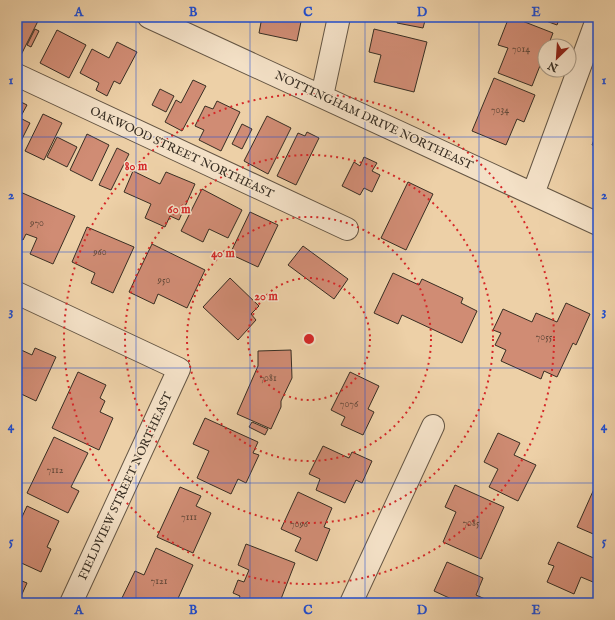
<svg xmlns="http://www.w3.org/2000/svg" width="615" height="620" font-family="'IM FELL English',serif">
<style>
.building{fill:#d08c74;stroke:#382e23}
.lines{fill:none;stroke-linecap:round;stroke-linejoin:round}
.minor-casing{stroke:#655644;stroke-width:24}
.minor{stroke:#f3e0c6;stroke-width:22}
.grid{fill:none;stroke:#1d4ed8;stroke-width:1;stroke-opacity:0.55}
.ring{fill:none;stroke:#d62828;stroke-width:2;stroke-dasharray:2 4}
.labels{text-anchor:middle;stroke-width:3;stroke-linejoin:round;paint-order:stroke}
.number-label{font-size:10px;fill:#5e4637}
.street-label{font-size:12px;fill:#382e23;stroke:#f3e0c6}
.centre{fill:#d62828;stroke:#f3e0c6;stroke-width:2}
.ring-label{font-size:12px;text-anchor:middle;font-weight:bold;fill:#d62828;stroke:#f3e0c6;stroke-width:3;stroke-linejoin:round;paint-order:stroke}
.neatline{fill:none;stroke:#1d4ed8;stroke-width:1.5}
.grid-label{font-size:13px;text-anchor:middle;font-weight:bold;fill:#1d4ed8}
</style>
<rect width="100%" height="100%" fill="#edd0a7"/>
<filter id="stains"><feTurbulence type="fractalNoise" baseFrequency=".005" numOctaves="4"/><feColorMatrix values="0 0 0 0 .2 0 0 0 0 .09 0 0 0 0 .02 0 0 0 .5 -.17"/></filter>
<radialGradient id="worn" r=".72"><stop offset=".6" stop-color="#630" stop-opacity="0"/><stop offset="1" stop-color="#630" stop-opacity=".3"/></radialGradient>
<path class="building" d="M17,17H40L20,57L17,56Z
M262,17H302L297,41L259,33Z
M398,17H426L423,28L397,23Z
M509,17H512L553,33L548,46H545V53L532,86L498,73L508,48L498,45Z
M535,17H560L557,25Z
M35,29L39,31L31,47L27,45Z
M374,29L427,42L414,92L374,82L381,55L369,52Z
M57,30L86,45L69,78L40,63Z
M117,42L137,52L120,84L114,81L107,96L96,90L99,83L80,73L92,49L109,58Z
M494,78L535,95L524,122L517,119L506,145L472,131Z
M193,80L206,86L182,131L165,122L176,100L181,103Z
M160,89L174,96L166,112L152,105Z
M17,100L27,105L20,118L30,123L20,143L17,142Z
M217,101L240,112L221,151L199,140L204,130L195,126L205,106L213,109Z
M43,114L62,123L44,160L25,151Z
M267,116L291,128L268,174L244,161Z
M242,124L252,129L242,149L232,144Z
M598,129V147L592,145Z
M307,132L319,138L296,185L277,176L298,133L305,136Z
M87,134L109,145L92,181L70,170Z
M57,137L77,147L67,167L47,157Z
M117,148L129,154L111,190L99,185Z
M364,157L377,163L372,171L380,175L372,192L364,188L360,195L342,186L354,162L360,166Z
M133,171L160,184L166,172L195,184L179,220L170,216L165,227L145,218L151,204L124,192Z
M408,182L433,194L406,250L381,238Z
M202,189L242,210L228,238L209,229L203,242L181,231Z
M18,191L75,216L53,264L30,254L37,238L26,234L23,240L17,237V193Z
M250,212L278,225L258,267L230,254Z
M87,227L134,247L113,293L91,283L95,273L72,262Z
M152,244L205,270L187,308L158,294L154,304L129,292Z
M303,246L348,279L334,299L288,265Z
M393,273L419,285L422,279L463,298L461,303L477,311L462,343L402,315L398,324L374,313Z
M230,278L259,306L251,314L256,320L238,340L203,307Z
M566,303L590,314L576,345L573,343L557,377L544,371L541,379L501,361L506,350L495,345L501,333L493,330L503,309L532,322L536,313L557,322Z
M17,348L32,355L35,348L56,357L36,401L17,392Z
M291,350L292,378L281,401V407L271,429L237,414L258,366V351Z
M78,372L106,385L100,398L105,401L100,412L113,418L99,450L52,428Z
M350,372L379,386L368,409L374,412L363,435L341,425L345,417L331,410Z
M205,418L258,442L253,453L259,455L246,483L238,479L231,494L197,478L209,451L193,444Z
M252,422L268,429L265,435L249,427Z
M498,433L520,443L514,455L536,465L518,501L489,487L498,469L484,462Z
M54,437L88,453L71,487L79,491L68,513L27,493Z
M323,446L349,458L352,452L372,461L362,483L356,480L345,503L316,490L320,479L309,474Z
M598,480V536L577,527Z
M455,485L504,507L481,559L443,542L456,512L445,507Z
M180,487L201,496L196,506L211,513L193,553L157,537Z
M298,492L332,508L324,527L330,529L317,561L295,551L301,538L281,529Z
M27,506L59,521L47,547L51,549L41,572L17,561V528Z
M558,542L598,560V571L593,582L581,577L574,594L547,582L554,566L548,564Z
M246,544L295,563L281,599L280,598L278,603H237L240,596L233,593L238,580L244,582L249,570L238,565Z
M156,548L193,565L176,603H158L151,600L150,603H128L121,600L135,571L144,575Z
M447,562L483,578L476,595L485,599L483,603H457L458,602L434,591Z
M17,579L27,583L18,603H17Z"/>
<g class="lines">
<defs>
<path id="minor" d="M149,17L598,224
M17,75L347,229
M322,96L339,17
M533,194L598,17
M17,293L179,369L71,603
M351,603L433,426"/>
</defs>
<use href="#minor" class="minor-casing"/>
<use href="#minor" class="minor"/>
</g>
<path class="grid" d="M136,17V603M250,17V603M365,17V603M479,17V603M17,137H598M17,252H598M17,368H598M17,483H598"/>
<g class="ring">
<circle cx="309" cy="339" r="61"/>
<circle cx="309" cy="339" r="122"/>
<circle cx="309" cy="339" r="184"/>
<circle cx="309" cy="339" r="245"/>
</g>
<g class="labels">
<g class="number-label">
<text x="521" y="52">7014</text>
<text x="500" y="113">7034</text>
<text x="37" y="226">970</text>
<text x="100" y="255">960</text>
<text x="164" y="283">950</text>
<text x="544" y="340">7055</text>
<text x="268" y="381">7081</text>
<text x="349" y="407">7076</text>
<text x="55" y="473">7112</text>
<text x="189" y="520">7111</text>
<text x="471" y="526">7085</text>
<text x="299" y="527">7096</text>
<text x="159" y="584">7121</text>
</g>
<g class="street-label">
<text transform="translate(374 120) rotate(25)" y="4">NOTTINGHAM DRIVE NORTHEAST</text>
<text transform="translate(182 152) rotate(25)" y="4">OAKWOOD STREET NORTHEAST</text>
<text transform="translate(125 486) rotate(-65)" y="4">FIELDVIEW STREET NORTHEAST</text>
</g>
</g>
<circle cx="309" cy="339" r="6" class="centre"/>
<g class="ring-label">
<text x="136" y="170">80 m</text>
<text x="179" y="213">60 m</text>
<text x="223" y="257">40 m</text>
<text x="266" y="300">20 m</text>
</g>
<rect width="615" height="620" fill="none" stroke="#edd0a7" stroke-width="44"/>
<g transform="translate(557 58) rotate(205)"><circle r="19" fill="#f3e0c6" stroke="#a89985"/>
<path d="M0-3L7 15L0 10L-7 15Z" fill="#8f2418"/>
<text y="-6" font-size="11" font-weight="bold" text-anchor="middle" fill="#382e23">N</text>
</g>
<rect x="22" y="22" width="571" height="576" class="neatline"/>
<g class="grid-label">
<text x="79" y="16">A</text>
<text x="193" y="16">B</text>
<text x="308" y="16">C</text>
<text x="422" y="16">D</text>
<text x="536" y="16">E</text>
<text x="11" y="84">1</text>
<text x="604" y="84">1</text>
<text x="11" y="199">2</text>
<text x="604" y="199">2</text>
<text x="11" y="315">3</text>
<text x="604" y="315">3</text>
<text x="11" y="430">4</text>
<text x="604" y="430">4</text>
<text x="11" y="545">5</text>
<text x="604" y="545">5</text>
<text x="79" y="614">A</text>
<text x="193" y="614">B</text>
<text x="308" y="614">C</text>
<text x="422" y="614">D</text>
<text x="536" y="614">E</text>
</g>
<rect width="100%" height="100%" filter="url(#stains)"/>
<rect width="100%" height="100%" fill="url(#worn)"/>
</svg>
